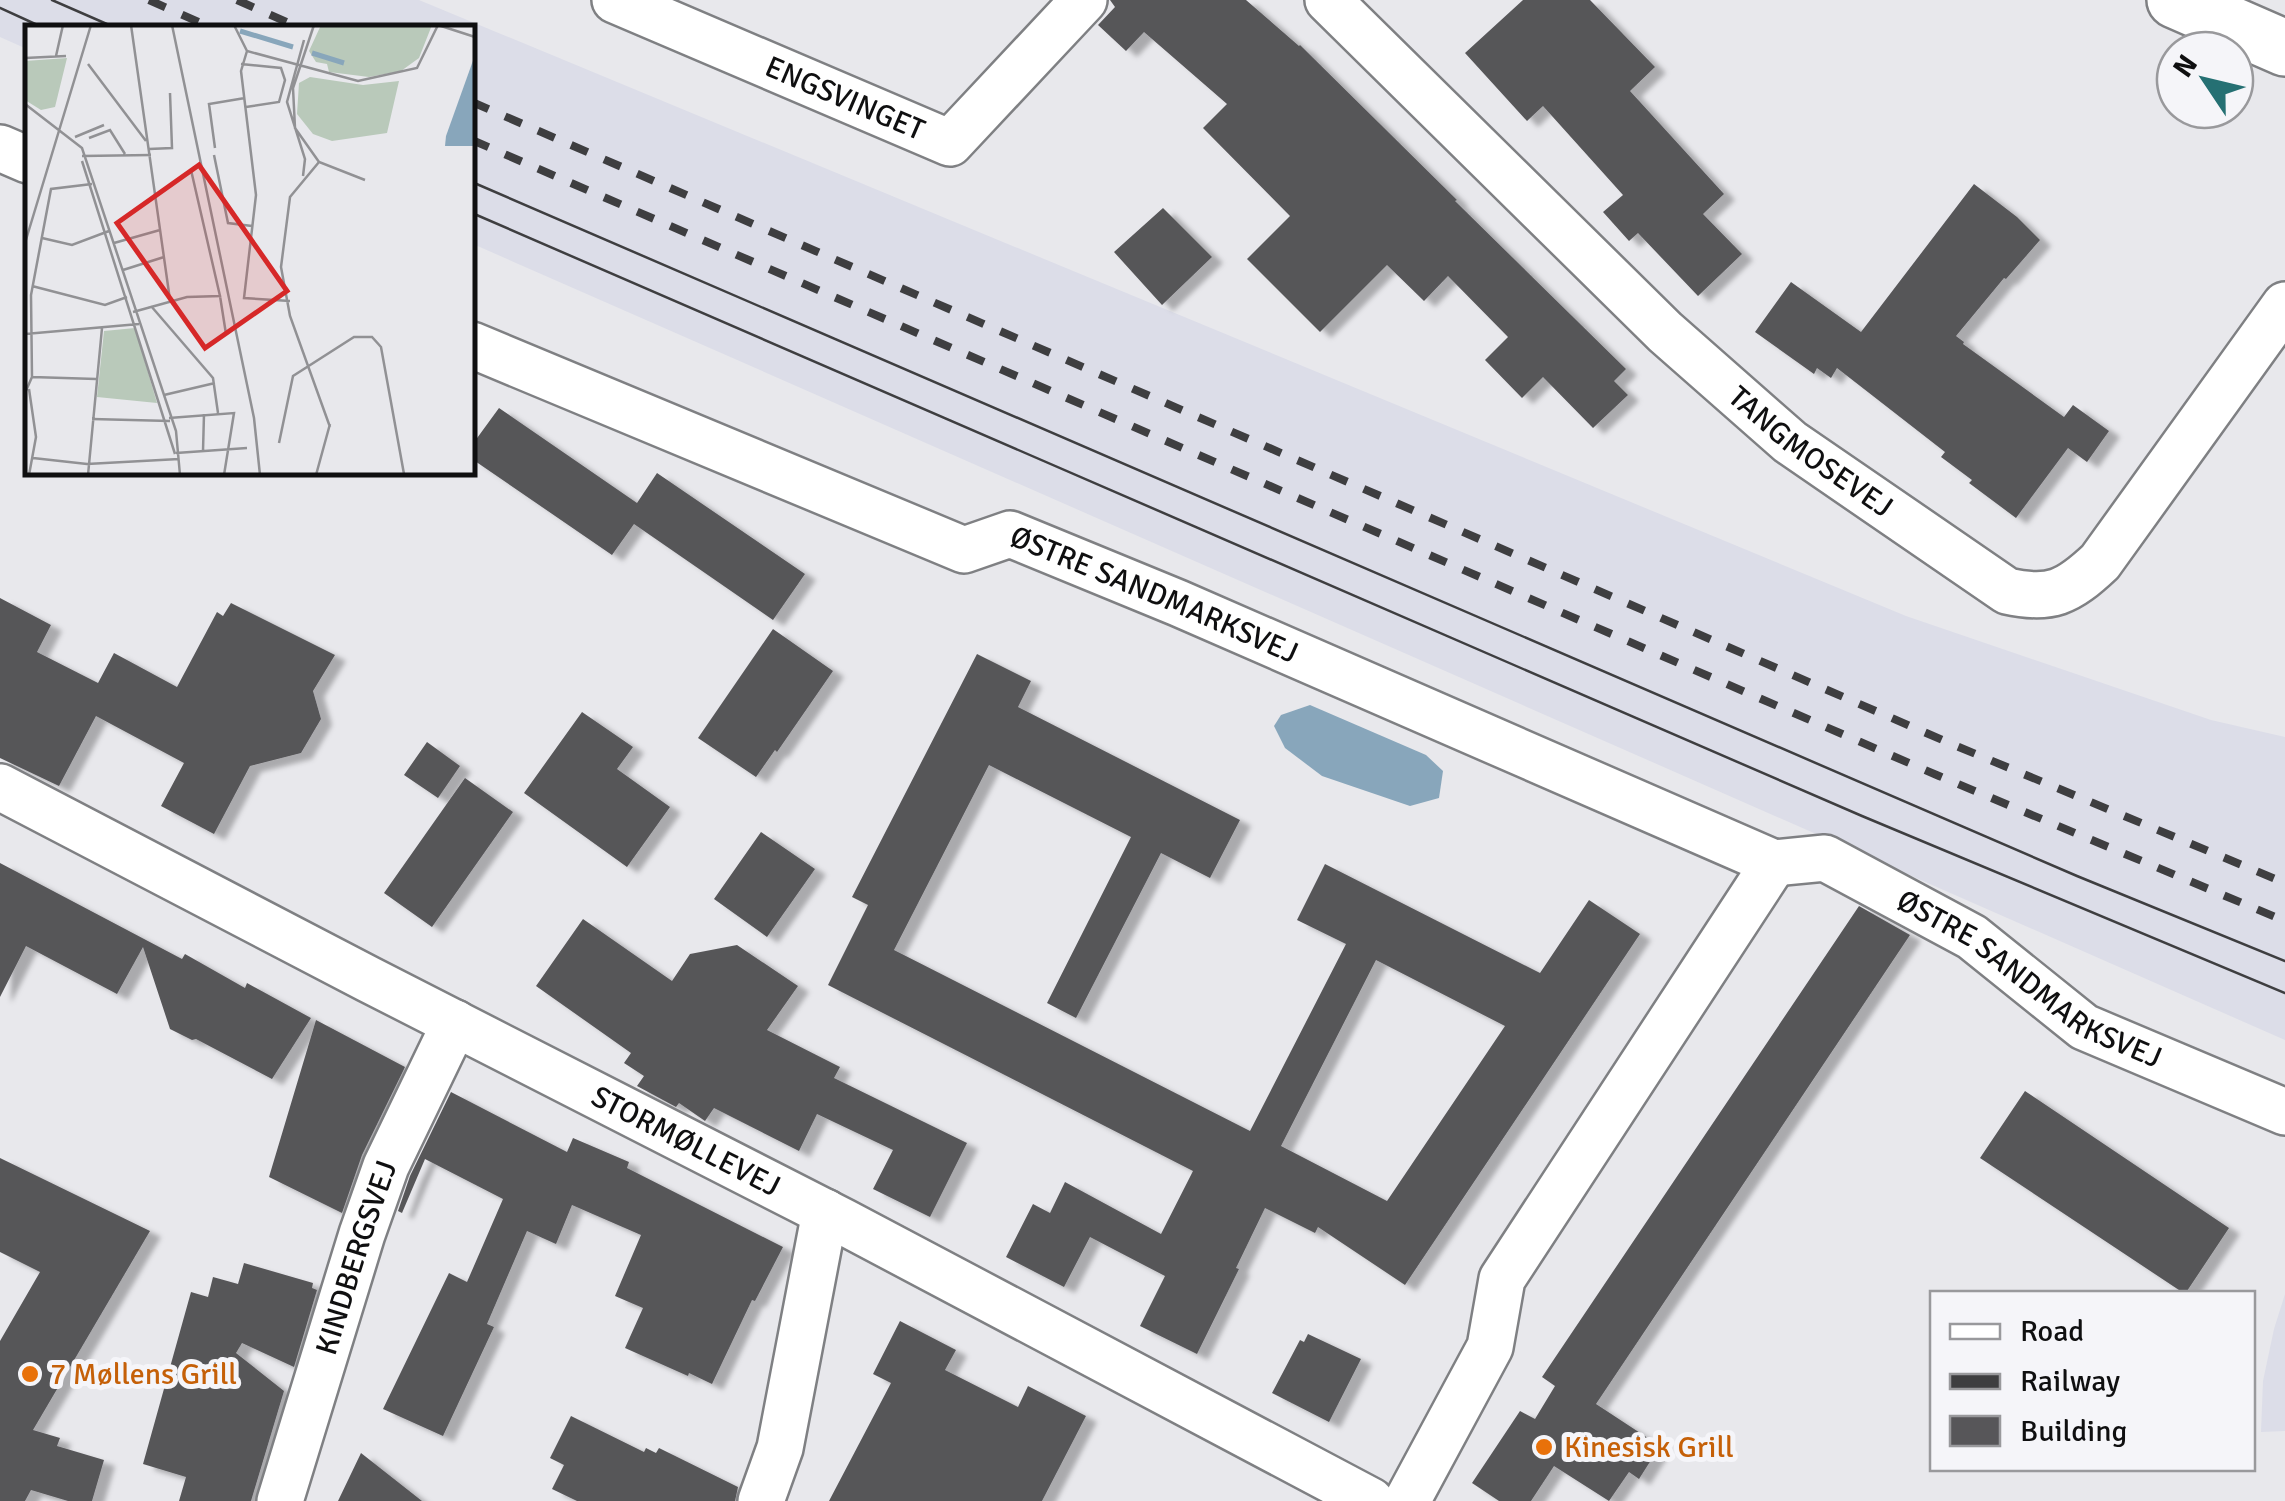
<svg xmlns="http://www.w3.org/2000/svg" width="2285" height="1501" font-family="Signika,sans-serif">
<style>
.built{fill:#dcdde8}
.water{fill:#88a6bb}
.building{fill:#575659;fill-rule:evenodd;filter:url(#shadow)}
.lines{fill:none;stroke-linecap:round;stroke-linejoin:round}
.street-casing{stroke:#7f8083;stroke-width:50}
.secondary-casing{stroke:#7f8083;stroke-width:60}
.street{stroke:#fff;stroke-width:45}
.secondary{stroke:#fff;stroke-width:55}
.tram{stroke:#3e3e40;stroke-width:2.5}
.rail{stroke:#3e3e40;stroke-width:8;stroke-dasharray:18 18;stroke-linecap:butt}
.food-dot{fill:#e8710a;stroke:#f5f5f9;stroke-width:4}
.labels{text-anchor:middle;stroke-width:10;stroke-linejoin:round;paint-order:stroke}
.street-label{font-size:30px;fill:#0f0f10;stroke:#f5f5f9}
.food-label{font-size:30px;fill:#c56008;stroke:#f5f5f9;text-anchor:start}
.inset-river{fill:none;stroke:#88a6bb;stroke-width:5}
.inset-road{fill:none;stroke:#919194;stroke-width:2.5}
.view{fill:#d62828;fill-opacity:0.15;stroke:#d62828;stroke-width:5}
.inset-edge{fill:none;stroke:#0f0f10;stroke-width:5}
</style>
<defs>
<filter id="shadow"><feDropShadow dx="11" dy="6" stdDeviation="2.5" flood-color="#0004"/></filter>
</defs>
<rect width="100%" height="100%" fill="#e8e8ec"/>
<path class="built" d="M0,0H419L1906,616L2211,720L2285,737V1040L473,244L472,28H28L27,49L0,37Z
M2285,1294V1431L2261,1432L2263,1381L2274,1329Z"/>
<path class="water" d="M1310,705L1426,755L1443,771L1439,798L1410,806L1322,776L1285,748L1274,726L1281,715Z"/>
<path class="building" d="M1110,0H1246L1299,46L1300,45L1457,200L1455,201L1626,369L1614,381L1628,395L1593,428L1543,377L1522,398L1485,360L1508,337L1448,276L1424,301L1387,265L1320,332L1247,259L1290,216L1203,128L1227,104L1144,32L1126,51L1098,25L1115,7Z
M1523,0H1590L1655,67L1630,91L1724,194L1703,214L1742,254L1698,296L1638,233L1629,241L1603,212L1623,195L1543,106L1527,121L1465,53Z
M1974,184L2017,217L2040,240L2006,279L2004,278L1956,336L1964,342L1963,344L2064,417L2073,405L2109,431L2087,462L2068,448L2016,518L1969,483L1972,480L1941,457L1945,452L1837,368L1831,378L1817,368L1814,374L1755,332L1791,282L1861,332Z
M1163,208L1212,257L1162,305L1114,252Z
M499,408L637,503L657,473L805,574L773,620L634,524L612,555L472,459V445Z
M0,598L51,625L37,652L98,683L114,653L177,687L217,612L223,616L231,603L335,655L313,691L321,719L301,753L250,766L214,834L161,806L184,763L96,716L59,786L0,758Z
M773,629L833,671L777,752L775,750L756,777L698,738Z
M977,654L1031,681L1018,707L1240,820L1210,878L1161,853L1076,1018L1047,1003L1131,837L989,765L894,950L1250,1131L1346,944L1297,920L1325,864L1540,973L1589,900L1640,934L1405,1285L1318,1227L1315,1233L1265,1208L1236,1268L1239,1269L1197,1354L1140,1326L1165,1276L1090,1237L1064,1287L1006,1257L1033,1204L1050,1213L1065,1182L1161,1234L1193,1171L828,985L868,905L852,897ZM1376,960L1505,1026L1387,1201L1281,1146Z
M582,712L633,747L617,769L670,807L627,867L524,793Z
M427,742L460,766L438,798L404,775Z
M465,778L513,812L432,927L384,893Z
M761,832L815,869L767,937L714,899Z
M0,863L182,959L185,954L245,988L247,983L311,1018L272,1079L196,1039L192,1040L170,1029L143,947L117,994L26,946L0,997Z
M1859,906L1910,935L1596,1404L1660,1446L1639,1479L1629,1472L1609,1501L1554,1466L1531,1501H1499L1472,1483L1520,1411L1535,1419L1555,1386L1542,1377Z
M583,919L672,981L690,954L737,945L798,986L767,1030L840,1067L834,1078L967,1143L930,1217L873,1189L893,1150L817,1114L799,1151L714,1108L705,1121L679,1103L676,1107L637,1086L644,1076L624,1063L631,1053L536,986Z
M316,1020L405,1067L362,1155L342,1213L269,1177Z
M2025,1091L2229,1228L2185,1294L1980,1158Z
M451,1092L567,1152L573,1138L629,1162L627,1168L783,1247L755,1301L752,1300L712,1384L689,1373L688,1376L625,1348L643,1308L615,1296L641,1235L572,1205L556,1244L527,1231L487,1324L494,1327L443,1436L383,1409L449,1273L467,1282L503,1199L425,1159L402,1213L398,1211L410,1176Z
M0,1158L150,1231L33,1430L60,1438L57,1446L104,1460L92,1501H68L31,1490L25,1501H0V1341L40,1272L0,1252Z
M244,1263L313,1283L312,1288L317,1290L294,1367L242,1343L236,1353L284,1391L251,1501H179L186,1477L143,1464L191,1292L208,1297L213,1277L238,1284Z
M900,1321L956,1350L945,1370L1018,1407L1028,1386L1086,1416L1042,1501H829L891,1383L873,1374Z
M1308,1334L1361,1359L1329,1422L1272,1393L1300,1340L1304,1342Z
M571,1416L644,1452L646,1448L656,1453L659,1448L738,1487L735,1501H577L552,1489L564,1465L550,1458Z
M361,1453L422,1501H338Z"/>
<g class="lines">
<defs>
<g id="street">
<path id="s1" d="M615,0L950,143L1084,0"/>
<path id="s2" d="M1328,0L1665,332L1790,442L2007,591C2051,601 2068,592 2100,562L2285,305"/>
<path d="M0,148L28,160"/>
<path id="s3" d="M472,345L964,550L1010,534L1178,603L1774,863L1502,1279L1490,1347L1407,1501"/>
<path id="s4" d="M0,787L368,979L844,1222L1371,1501"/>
<path id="s5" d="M1774,863L1825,858L1972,937L2084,1027L2285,1112"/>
<path id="s6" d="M280,1501L362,1234L386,1166L455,1023"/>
<path d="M761,1501L780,1448L825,1212"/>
</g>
<path id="secondary" d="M2175,0L2285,48"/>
</defs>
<use href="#street" class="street-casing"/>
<use href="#secondary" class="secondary-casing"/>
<use href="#street" class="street"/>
<use href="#secondary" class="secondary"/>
<path class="tram" d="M52,0L116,28
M0,8L44,28
M472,182L2077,876L2285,961
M472,213L1862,816L2285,993"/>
<path class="rail" d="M149,0L212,28
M237,0L300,28
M472,102L1954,745L2285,883
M472,140L1939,776L2285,921"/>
</g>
<g class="food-dot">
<circle cx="30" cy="1374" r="10"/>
<circle cx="1544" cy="1447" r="10"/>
</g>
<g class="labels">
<g class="street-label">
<text dy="10" stroke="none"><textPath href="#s1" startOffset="250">ENGSVINGET</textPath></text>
<text dy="10" stroke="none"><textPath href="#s2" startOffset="662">TANGMOSEVEJ</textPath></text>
<text dy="10" stroke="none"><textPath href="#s3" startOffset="738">ØSTRE SANDMARKSVEJ</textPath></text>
<text dy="10" stroke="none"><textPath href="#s5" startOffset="290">ØSTRE SANDMARKSVEJ</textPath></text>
<text dy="10" stroke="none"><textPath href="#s4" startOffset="772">STORMØLLEVEJ</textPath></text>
<text dy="10" stroke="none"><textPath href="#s6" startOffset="255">KINDBERGSVEJ</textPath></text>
</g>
<g class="food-label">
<text x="50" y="1384">7 Møllens Grill</text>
<text x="1564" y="1457">Kinesisk Grill</text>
</g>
</g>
<g transform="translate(25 25)">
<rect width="450" height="450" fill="#e8e8ec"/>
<path d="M296,0H407L394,33L376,46L344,52L304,47L302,39L291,37L284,26ZM42,33L30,82L16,85L0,75V36ZM285,52L338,60L374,56L362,108L307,116L288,109L272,89L274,58ZM110,303L132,378L72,372L79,306Z" fill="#b9c9ba"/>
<path d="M450,30V121H420L421,111Z" fill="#88a6bb"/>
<path class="inset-river" d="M215,6L268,22M287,28L319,38"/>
<path class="inset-road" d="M106,0L145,275M147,0L229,393L235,450M209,0L222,26L333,56L392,43L413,0M289,0L268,63L270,103L294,137L340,155M413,0L450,12M222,26L216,46L231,170L219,273L265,276M31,31L38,0M0,33L41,31M63,39L121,116M216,39L256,43L260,55L254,77L221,82M0,79L57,123L151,406L155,450M50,112L79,100M64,113L85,105L100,129M190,123L184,79L220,73M124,124L147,123L145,68M189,130L203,198L227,201M57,131L126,130M57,136L150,429M294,137L265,172L256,242L265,291L305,402M278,151L280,134L262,77L279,15M17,213L47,220L84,206M0,218L66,0M89,218L135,205M98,245L139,232M7,261L80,280L102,272M195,271L201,309M126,281L188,353L193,388M108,287L162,272L195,271L166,145M0,309L114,299M7,352L71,354M4,364L11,412L4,450M0,368L7,352L6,270L26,164L67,159M139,370L190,358M144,393L209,388L199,450M67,394L145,396M254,418L268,351L329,312H347L356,322L379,449L419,450M178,426L179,389M151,428L222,423M8,433L62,439L154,434M63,450L77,303M291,450L305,399"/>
<path class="view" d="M174,140L262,266L180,323L92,198Z"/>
<rect width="450" height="450" class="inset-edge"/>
</g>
<rect x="1930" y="1291" width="325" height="180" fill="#f5f5f9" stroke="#99999c" stroke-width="2.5"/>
<rect x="1950" y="1324" width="50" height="15" fill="#ffffff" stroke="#99999c" stroke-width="2.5"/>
<text x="2020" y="1341" font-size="30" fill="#0f0f10">Road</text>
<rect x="1950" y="1374" width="50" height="15" fill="#3e3e40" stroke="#99999c" stroke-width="2.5"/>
<text x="2020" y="1391" font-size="30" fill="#0f0f10">Railway</text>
<rect x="1950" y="1416" width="50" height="30" fill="#575659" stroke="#99999c" stroke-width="2.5"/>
<text x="2020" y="1441" font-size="30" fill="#0f0f10">Building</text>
<g transform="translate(2205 80) rotate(305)"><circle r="48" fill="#f5f5f9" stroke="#99999c" stroke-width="2.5"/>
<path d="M0-8L18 38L0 25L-18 38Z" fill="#257073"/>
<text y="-15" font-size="28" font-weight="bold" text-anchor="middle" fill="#0f0f10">N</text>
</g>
</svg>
